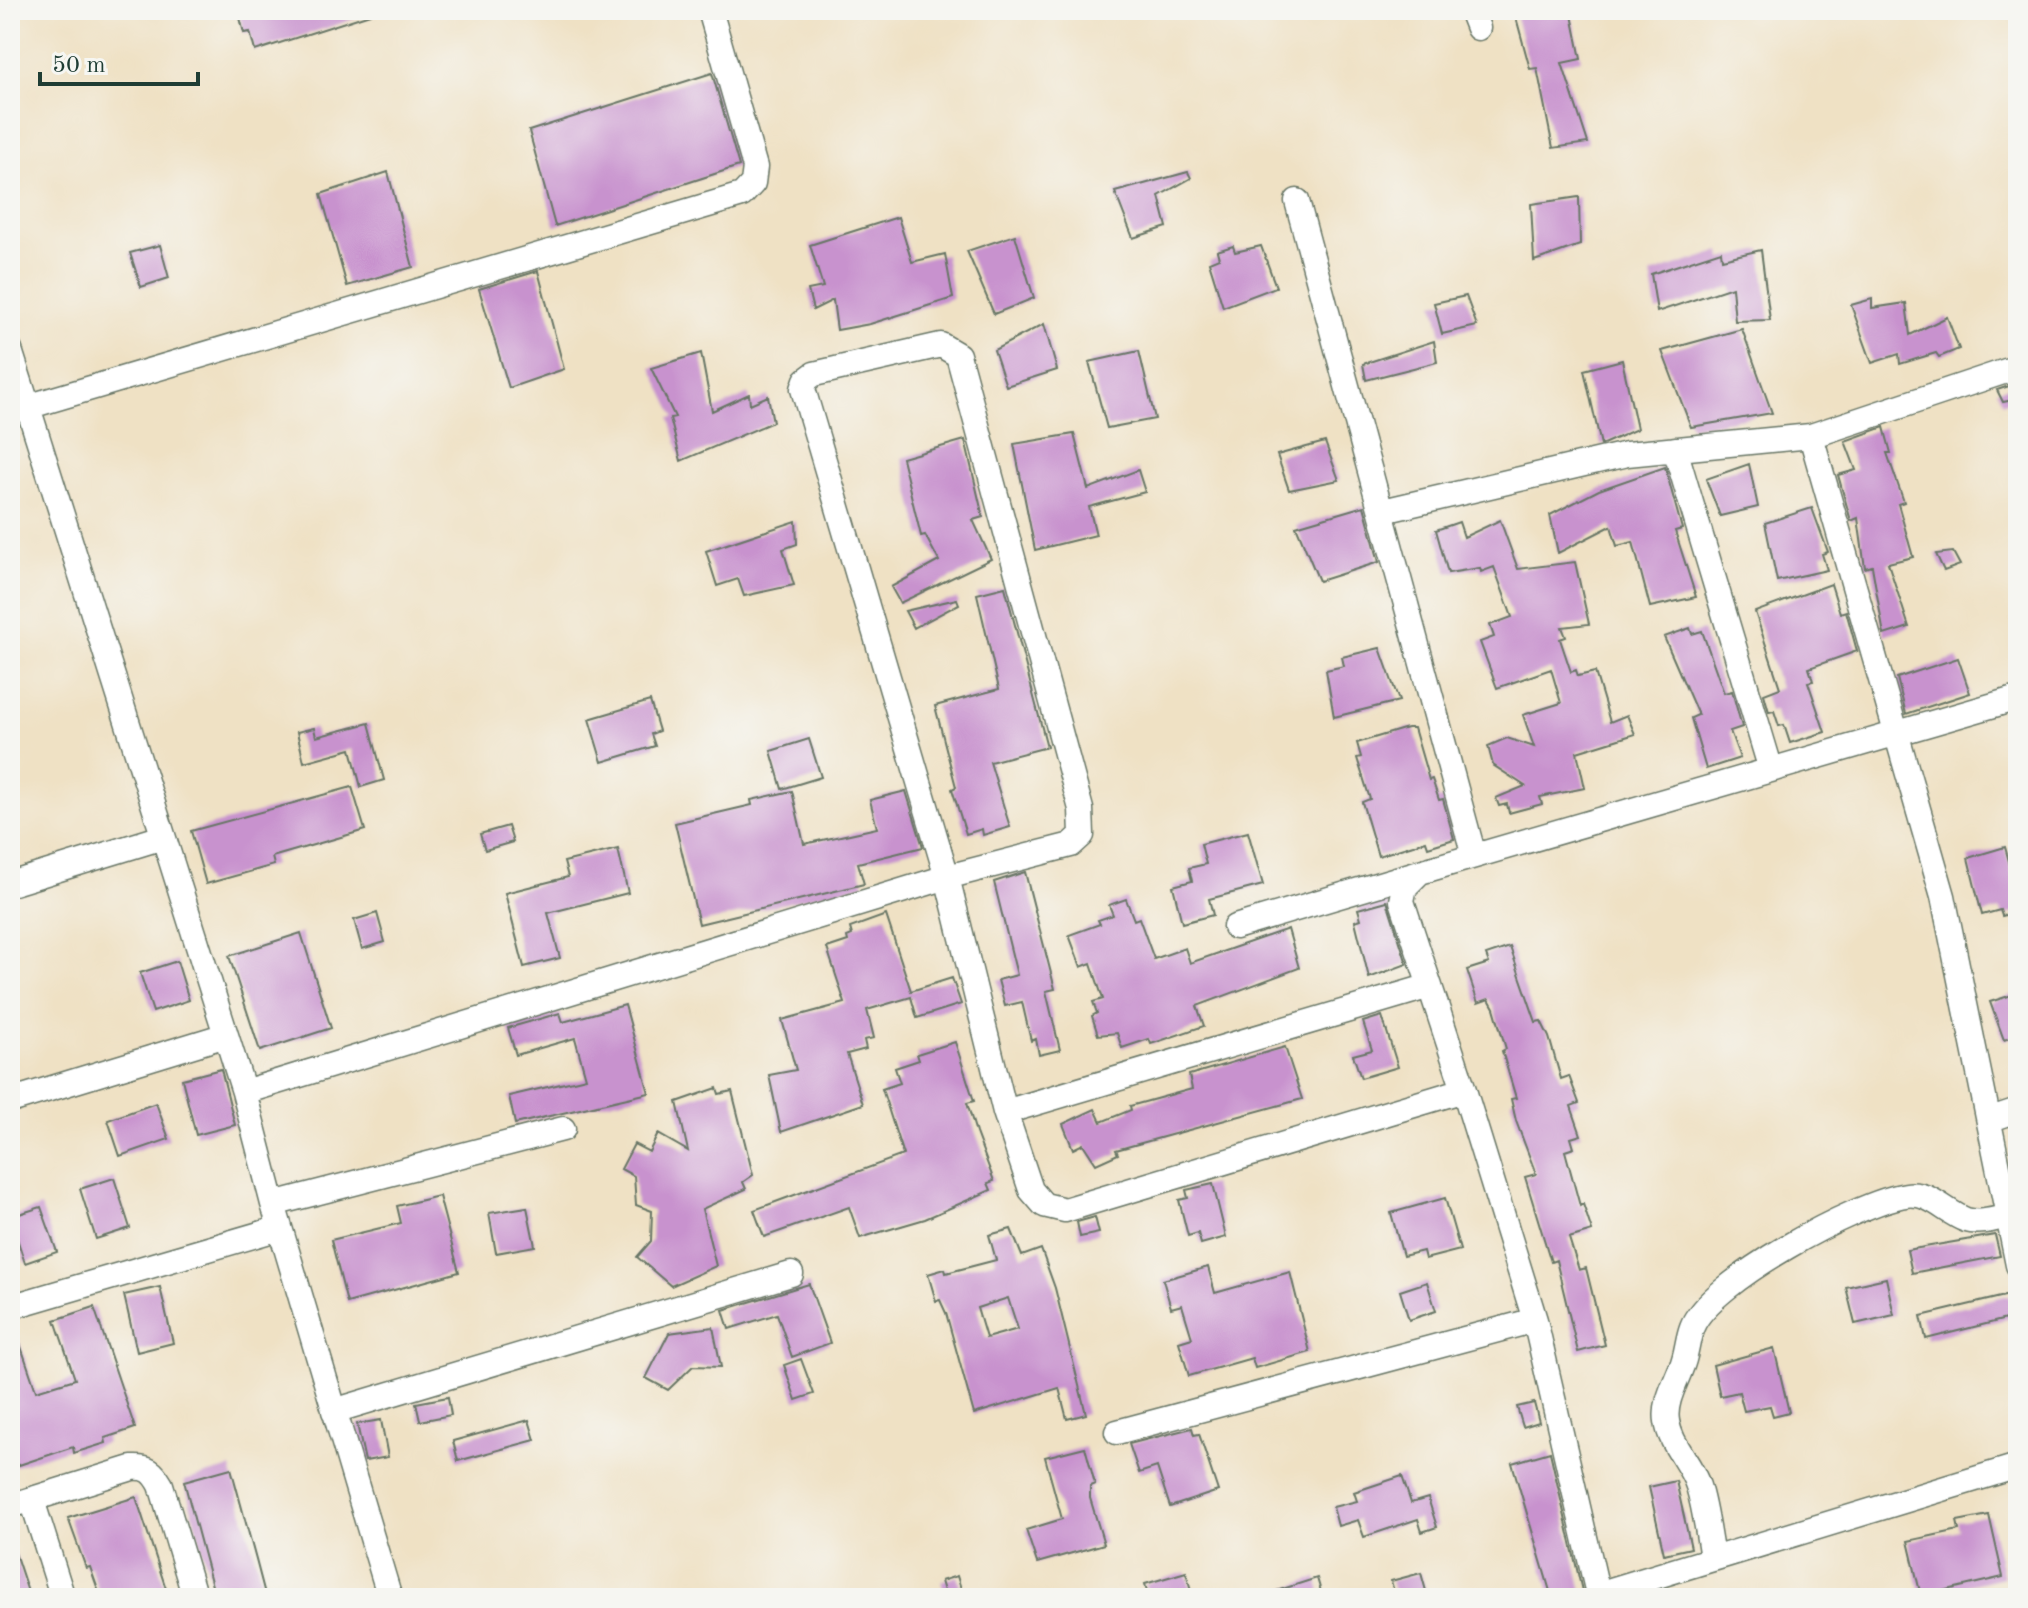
<svg xmlns="http://www.w3.org/2000/svg" width="2028" height="1608" font-family="'Old Standard TT',serif">
<style>
.building{fill:#c892ce;fill-rule:evenodd}
.lines{fill:none;stroke-linecap:round;stroke-linejoin:round}
.minor-casing{stroke:#687666;stroke-width:27}
.minor{stroke:#fff;stroke-width:24}
</style>
<rect width="100%" height="100%" fill="#f6f6f2"/>
<filter id="ink" filterUnits="userSpaceOnUse"><feTurbulence type="fractalNoise" baseFrequency=".0125" numOctaves="2"/><feDisplacementMap in="SourceGraphic" scale="16" xChannelSelector="R" yChannelSelector="G"/><feConvolveMatrix kernelMatrix="1 2 1 2 8 2 1 2 1" color-interpolation-filters="sRGB"/></filter>
<filter id="wash" filterUnits="userSpaceOnUse"><feTurbulence type="fractalNoise" baseFrequency=".006" numOctaves="4" result="noise"/><feDisplacementMap in="SourceGraphic" scale="32" xChannelSelector="R" yChannelSelector="G"/><feGaussianBlur stdDeviation="1.8" result="paint"/><feColorMatrix in="noise" values="0 0 0 0 0 0 0 0 0 0 0 0 0 0 0 0 0 1.4 0 .05"/><feComposite in="paint" operator="in"/></filter>
<g filter="url(#wash)">
<rect width="100%" height="100%" fill="#efe1c4"/>
<g id="blocks">
<path class="building" d="M238,10H370V14L255,51L250,32L244,33Z
M1514,10H1571L1581,59L1562,63L1588,143L1553,148L1537,68L1530,69Z
M712,73L739,166L555,226L529,131Z
M388,172L413,267L347,286L321,194Z
M1188,172L1191,178L1159,196L1167,227L1133,238L1115,192Z
M1579,197L1580,245L1534,261L1531,204Z
M898,217L912,262L945,254L953,298L870,324L837,330L833,300L813,310L808,290L823,287L810,245Z
M1015,235L1034,298L994,314L967,251Z
M160,245L169,278L141,287L130,253Z
M1233,246L1235,252L1261,246L1276,287L1223,307L1209,262L1219,258L1217,251Z
M1761,250L1770,320L1735,321L1732,287L1657,312L1651,274L1721,251L1722,259Z
M538,271L564,369L509,388L479,289Z
M1466,296L1477,326L1442,334L1434,303Z
M1872,299V308L1906,303L1910,335L1947,317L1959,349L1939,357L1936,353L1900,364L1899,354L1872,363L1851,305Z
M1044,324L1057,370L1006,386L994,350Z
M1742,329L1772,413L1691,427L1662,351Z
M1434,341L1437,362L1366,380L1363,364Z
M1139,351L1155,419L1107,428L1089,362Z
M701,353L712,411L749,394L750,404L768,396L773,422L681,461L670,418L675,417L651,368Z
M1622,360L1637,429L1601,445L1584,370Z
M2018,383V399L2003,402L1997,390Z
M1884,427L1891,453H1887L1904,502L1898,504L1913,557L1888,563L1909,627L1884,635L1872,566L1865,568L1858,518L1851,521L1838,475L1856,470L1845,441Z
M1074,434L1088,489L1138,470L1145,492L1089,507L1096,535L1035,550L1014,444Z
M965,440L983,517L973,520L991,559L900,603L891,587L939,561L925,535L921,536L902,458Z
M1325,442L1339,480L1289,490L1277,455Z
M1749,464L1758,507L1720,516L1706,479Z
M1665,467L1682,529L1675,531L1696,597L1650,607L1633,542L1617,546L1611,526L1558,553L1550,515L1599,490Z
M1364,506L1379,562L1319,581L1296,526Z
M1812,508L1828,552L1822,554L1827,570L1777,581L1765,523Z
M1500,520L1518,569L1575,562L1589,624L1562,627L1566,637L1560,639L1571,672L1576,670L1578,676L1595,672L1610,722L1627,715L1635,734L1577,752L1585,788L1540,797L1542,804L1509,813L1507,804L1499,806L1496,798L1525,786L1493,765L1488,746L1507,738L1534,747L1523,715L1561,703L1551,669L1497,688L1480,642L1494,637L1490,625L1512,617L1494,567L1481,572L1480,568L1448,573L1436,530L1459,522L1464,537Z
M796,521L797,544L783,549L794,585L744,596L738,579L717,586L706,551Z
M1953,552L1960,565L1944,571L1936,554Z
M1831,584L1840,613L1846,611L1857,651L1809,668L1813,681L1808,682L1825,732L1790,743L1784,725L1779,726L1774,711L1769,712L1764,694L1780,688L1755,612Z
M1005,587L1047,747L990,762L1010,827L983,835L982,829L966,834L952,789L956,787L935,706L999,689L977,594Z
M957,599L959,604L914,628L905,611Z
M1690,628L1692,634L1702,631L1724,693L1732,691L1742,727L1730,731L1740,758L1706,769L1691,718L1698,715L1664,637Z
M1380,648L1399,701L1334,717L1326,670L1344,666L1342,657Z
M1958,658L1970,693L1906,714L1897,678Z
M650,701L659,731L651,734L655,746L602,762L589,719Z
M369,723L384,780L361,787L351,749L304,762L297,732L314,728L316,737Z
M1407,728H1414L1429,780L1432,779L1439,800L1443,799L1454,839L1428,847L1426,841L1378,856L1362,802L1370,799L1357,758L1361,757L1357,743Z
M809,739L821,777L782,789L771,751Z
M352,787L365,830L272,857L274,865L206,884L191,831Z
M792,791L804,844L877,828L870,800L906,791L923,847L858,863L864,884L699,924L675,823L752,805L751,800Z
M508,826L513,842L485,850L480,834Z
M1248,832L1263,885L1209,899L1213,915L1182,923L1173,886L1192,881L1189,868L1206,864L1201,844Z
M2005,847L2018,894V912L2002,916L2000,910L1982,915L1968,858Z
M618,849L628,893L548,913L560,958L524,967L505,893L568,877L564,862Z
M1025,872L1055,989L1046,991L1060,1050L1039,1055L1036,1039L1031,1041L1022,1002L1005,1006L998,980L1017,975L994,882Z
M1126,899L1134,920L1139,918L1154,959L1185,948L1190,963L1288,929L1299,968L1197,1006L1204,1026L1151,1044L1149,1039L1122,1048L1117,1033L1098,1035L1092,1016L1097,1013L1093,1002L1103,999L1091,963L1081,967L1069,935L1100,924L1098,920L1113,915L1109,905Z
M1387,901L1407,964L1369,978L1355,921L1361,919L1358,909Z
M377,913L385,942L362,949L354,920Z
M886,915L911,991L952,978L961,1004L917,1018L911,997L867,1010L874,1038L864,1040L866,1049L847,1054L863,1104L781,1132L769,1075L796,1070L782,1020L845,1003L827,948L848,941L847,937L852,935L850,928Z
M301,933L331,1028L260,1051L229,956Z
M1510,947L1536,1022L1541,1021L1549,1037L1561,1079L1569,1076L1579,1103L1571,1106L1581,1135L1571,1138L1574,1148L1565,1151L1580,1206L1583,1204L1592,1231L1569,1238L1579,1270L1586,1268L1605,1345L1578,1352L1556,1260L1551,1262L1525,1177L1536,1174L1516,1121L1511,1099L1516,1098L1502,1051L1506,1049L1494,1008L1489,999L1478,1003L1467,970L1489,963L1486,955Z
M177,961L189,1000L153,1012L140,973Z
M2018,993V1035L2004,1040L1990,1002Z
M625,1005L649,1093L515,1124L509,1096L586,1078L575,1038L516,1055L508,1028L560,1013L563,1022Z
M1382,1016L1398,1067L1361,1078L1353,1055L1372,1050L1363,1022Z
M955,1042L974,1101L967,1103L976,1133L994,1181L988,1183L991,1190L925,1219L860,1238L849,1207L764,1237L754,1210L903,1155L882,1089L900,1083L895,1068L919,1060L917,1054Z
M1285,1047L1302,1099L1116,1150L1118,1154L1096,1164L1083,1144L1073,1149L1063,1124L1095,1109L1101,1122L1131,1110L1130,1106L1192,1089L1189,1075Z
M221,1069L235,1125L196,1135L182,1079Z
M717,1088L719,1094L732,1091L753,1175L743,1182L746,1189L702,1209L716,1266L671,1286L637,1257L651,1241L652,1211L636,1205L634,1176L621,1169L634,1144L649,1152L658,1134L688,1151L677,1102Z
M156,1103L169,1139L120,1156L108,1120Z
M114,1178L130,1228L96,1239L80,1189Z
M1213,1184L1226,1237L1201,1244L1198,1233L1188,1236L1179,1200L1188,1198L1186,1190Z
M439,1196L459,1272L347,1303L331,1240L401,1223L397,1206Z
M1445,1198L1460,1250L1425,1259L1423,1251L1403,1256L1391,1213Z
M41,1207L57,1252L25,1263L10,1217Z
M527,1207L535,1246L496,1253L489,1213Z
M1095,1217L1099,1233L1080,1237L1077,1222Z
M1011,1229L1022,1256L1041,1249L1055,1288L1086,1414L1067,1419L1059,1388L974,1414L946,1313L940,1300L936,1301L928,1274L945,1269L946,1273L996,1260L989,1235ZM1008,1298L1018,1329L986,1338L977,1308Z
M1995,1235L2000,1256L1912,1273L1907,1250Z
M1208,1267L1215,1293L1290,1272L1310,1352L1255,1368L1252,1358L1189,1376L1179,1342L1192,1338L1182,1305L1171,1308L1163,1280Z
M1886,1278L1894,1315L1855,1324L1846,1287Z
M1427,1282L1436,1311L1409,1320L1400,1291Z
M809,1284L830,1343L792,1357L777,1314L729,1329L723,1310Z
M160,1287L173,1343L137,1352L124,1295Z
M2009,1295L2014,1317L1926,1339L1921,1316Z
M94,1307L135,1428L105,1438L106,1443L74,1453L73,1447L10,1468V1323H13L36,1391L75,1379L55,1320Z
M713,1327L721,1367L693,1366L668,1390L646,1378L669,1333Z
M1774,1348L1789,1412L1773,1416L1770,1406L1744,1411L1739,1392L1720,1396L1713,1365Z
M801,1359L814,1394L796,1400L784,1365Z
M448,1397L451,1415L420,1421L416,1403Z
M1534,1403L1539,1422L1523,1427L1517,1407Z
M381,1420L388,1457L365,1461L357,1424Z
M529,1420L535,1440L458,1461L453,1441Z
M1192,1428L1194,1435L1199,1434L1218,1491L1170,1507L1157,1467L1139,1473L1129,1444Z
M1085,1447L1095,1484L1090,1486V1498L1104,1544L1037,1563L1026,1530L1062,1519L1045,1457Z
M1550,1452L1582,1591L1557,1598H1552L1512,1463Z
M231,1468L256,1560L266,1598H215L210,1578L184,1481Z
M1402,1476L1411,1503L1428,1498L1437,1527L1422,1532L1418,1519L1364,1537L1358,1520L1338,1526L1333,1507L1357,1501L1354,1492Z
M1676,1481L1691,1548L1664,1554L1649,1487Z
M136,1497L169,1598H101L90,1567L86,1568L68,1518Z
M1989,1515L2003,1577L1921,1596L1908,1541L1959,1530L1957,1521Z
M10,1547H13L30,1598H10Z
M1186,1572L1193,1598H1149L1145,1584Z
M1421,1573L1428,1598H1396L1391,1581Z
M957,1576L962,1592L946,1598L941,1581Z
M1317,1578L1322,1595L1268,1598L1267,1594Z"/>
</g>
</g>
<g filter="url(#ink)">
<use href="#blocks" fill-opacity="0" stroke="#687666" stroke-width="2"/>
<g class="lines">
<defs>
<path id="minor" d="M1471,10L1478,28
M1297,201L1474,856
M10,350L244,1092L273,1204L390,1598
M27,407L742,195L753,183L755,167L710,10
M1811,436L2018,367
M1675,449L1771,770
M1383,511L1627,454L1811,436L1943,896L2018,1265
M10,884L163,837
M1235,927L1420,872
M244,1092L947,877L1071,845L1082,835L1081,809L958,355L941,345L814,374L806,380L803,389L947,877L1005,1112L1031,1190L1044,1205L1065,1210L1464,1090L1402,901L1405,887L1420,872L2018,698
M10,1101L226,1035
M1005,1112L1430,986
M1991,1119L2018,1110
M273,1204L563,1129
M10,1307L280,1228
M1535,1320L1598,1594L2018,1466
M334,1411L791,1274
M1117,1432L1535,1320L1464,1090
M32,1500L63,1598
M10,1506L132,1468C148,1467 153,1471 161,1485L195,1598
M1712,1558C1708,1534 1705,1509 1698,1486C1691,1463 1670,1445 1667,1421C1664,1403 1675,1384 1681,1368C1687,1355 1687,1340 1692,1327C1709,1282 1858,1202 1906,1195C1930,1191 1946,1213 1966,1220C1980,1224 1995,1219 2009,1216"/>
</defs>
<use href="#minor" class="minor-casing"/>
<use href="#minor" class="minor"/>
</g>
</g>
<rect width="2028" height="1608" fill="none" stroke="#f6f6f2" stroke-width="40"/>
<path d="M40 72v12h158v-12" fill="none" stroke="#1f3d34" stroke-width="4"/>
<text x="52" y="72" font-size="24" fill="#1f3d34" stroke="#f6f6f2" stroke-width="6" paint-order="stroke">50 m</text>
</svg>
